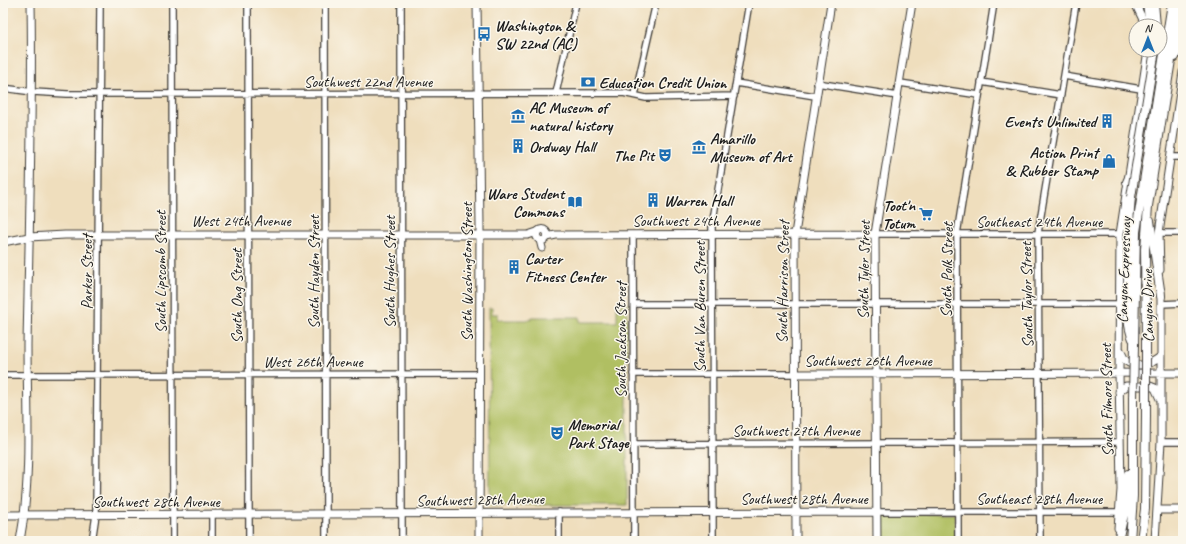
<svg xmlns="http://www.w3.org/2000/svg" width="1186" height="544" font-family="Caveat,sans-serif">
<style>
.green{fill:#b0bf62;stroke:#666e3f}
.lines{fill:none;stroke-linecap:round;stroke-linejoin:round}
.minor-casing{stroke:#3c3934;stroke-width:8}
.major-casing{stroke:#3c3934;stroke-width:9}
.highway-casing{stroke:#3c3934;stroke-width:10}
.minor{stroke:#fff;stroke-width:5.5}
.major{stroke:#fff;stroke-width:7}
.highway{stroke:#fff;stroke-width:8}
.highway-bridge-casing{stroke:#3c3934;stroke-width:10;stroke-linecap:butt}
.highway-bridge{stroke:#fff;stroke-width:8}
.labels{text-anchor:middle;stroke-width:3;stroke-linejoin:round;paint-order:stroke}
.poi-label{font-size:16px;font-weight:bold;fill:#1c1c1c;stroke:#fbf7ec;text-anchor:start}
.street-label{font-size:16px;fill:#1c1c1c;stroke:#fbf7ec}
</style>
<rect width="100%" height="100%" fill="#fbf7ec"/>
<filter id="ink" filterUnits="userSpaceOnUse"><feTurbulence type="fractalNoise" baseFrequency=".025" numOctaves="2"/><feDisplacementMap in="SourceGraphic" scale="8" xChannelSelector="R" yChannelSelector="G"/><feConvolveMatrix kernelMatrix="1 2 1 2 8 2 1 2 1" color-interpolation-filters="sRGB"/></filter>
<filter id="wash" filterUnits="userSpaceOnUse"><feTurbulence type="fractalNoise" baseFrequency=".012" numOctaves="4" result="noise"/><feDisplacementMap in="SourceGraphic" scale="16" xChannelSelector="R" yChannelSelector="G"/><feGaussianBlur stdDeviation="0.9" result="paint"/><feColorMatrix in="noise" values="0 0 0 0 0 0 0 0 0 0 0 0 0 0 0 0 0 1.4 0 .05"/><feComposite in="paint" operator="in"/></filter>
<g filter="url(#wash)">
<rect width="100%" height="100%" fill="#efdebd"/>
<path class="green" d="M621,303H627V505H490L489,308H492V314H498V320H531V317H580V322H617V307H621Z
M879,514H955V541H879Z"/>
</g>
<g filter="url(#ink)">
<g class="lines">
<defs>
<path id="minor" d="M172,3L173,541
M248,3L249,541
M325,3L326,541
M401,3L402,541
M1064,76L1141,89
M981,82L1061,95
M736,83L815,96
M817,83L898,96
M900,83L979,95
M3,88L33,92L67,94L623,93L646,98L734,96
M556,93L576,3
M635,95L656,3
M1172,157H1183
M1159,233H1183
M875,234H1120
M633,235L634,541
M634,304H1120
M1161,304L1183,303
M633,374H795
M3,375L480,374
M1161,442H1183
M634,444L1120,442
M877,512H1119
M92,541L96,515L100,3
M212,541V515
M559,541V512
M713,541L712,226L749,3
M958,541L957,234L994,3
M1040,541L1038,233L1076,3"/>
<path id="major" d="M477,3L480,226L479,541
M1135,3L1146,26
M536.5 235a5.5 5.5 0 1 1 11 0a5.5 5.5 0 1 1-11 0Z
M547,237L556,235L875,234
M540,240L542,248
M3,242L29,237L65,235H528L537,232
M1160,270L1159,233L1183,72
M1120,350C1122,353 1123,358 1126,361C1136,369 1153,364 1161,356
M795,374L1183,373
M1119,392L1126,386H1150L1155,388L1160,399
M1158,510H1183
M3,515L877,512
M1118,528L1121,490L1119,373L1120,234L1148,50
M20,541C32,477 27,410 27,345C29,231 33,117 31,3
M796,541L795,234L831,3
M877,541L875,234L912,3
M1155,541L1161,442V291"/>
<path id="highway" d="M1147,3L1150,26
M1154,3L1156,26
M1175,57L1183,33
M1127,182L1135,164
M1131,197C1128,227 1128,256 1128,287C1128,304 1126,323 1133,339
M1150,221L1161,296
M1146,339L1145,249L1148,206L1180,3
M1134,346L1136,232L1172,3
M1118,541L1124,514L1128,474
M1130,541L1133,496V399
M1141,541L1145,509L1146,416"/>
</defs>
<use href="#minor" class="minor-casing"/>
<use href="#major" class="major-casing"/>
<use href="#highway" class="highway-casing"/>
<use href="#minor" class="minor"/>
<use href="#major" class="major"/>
<use href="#highway" class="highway"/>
<defs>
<path id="highway-bridge" d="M1131,197L1155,50
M1146,339V416
M1133,399L1134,346"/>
</defs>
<use href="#highway-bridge" class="highway-bridge-casing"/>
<use href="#highway-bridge" class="highway-bridge"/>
</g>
</g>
<defs>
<symbol id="bus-bare" viewBox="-9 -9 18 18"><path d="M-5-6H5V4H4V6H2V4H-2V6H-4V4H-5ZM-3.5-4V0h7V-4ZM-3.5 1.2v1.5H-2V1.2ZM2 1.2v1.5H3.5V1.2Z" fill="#1f6fb2" stroke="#fbf7ec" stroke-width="2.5" paint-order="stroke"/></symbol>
<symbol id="bank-bare" viewBox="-9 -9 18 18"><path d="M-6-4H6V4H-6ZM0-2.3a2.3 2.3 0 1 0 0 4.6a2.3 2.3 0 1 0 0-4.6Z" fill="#1f6fb2" stroke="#fbf7ec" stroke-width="2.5" paint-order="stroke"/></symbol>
<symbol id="museum-bare" viewBox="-9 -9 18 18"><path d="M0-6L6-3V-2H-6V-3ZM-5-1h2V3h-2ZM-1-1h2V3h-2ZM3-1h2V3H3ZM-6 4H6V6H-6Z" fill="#1f6fb2" stroke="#fbf7ec" stroke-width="2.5" paint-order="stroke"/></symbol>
<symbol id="building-bare" viewBox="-9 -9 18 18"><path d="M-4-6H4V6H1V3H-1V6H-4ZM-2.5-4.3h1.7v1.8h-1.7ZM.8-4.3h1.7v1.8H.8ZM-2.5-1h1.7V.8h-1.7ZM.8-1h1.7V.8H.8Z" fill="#1f6fb2" stroke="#fbf7ec" stroke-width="2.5" paint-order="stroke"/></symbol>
<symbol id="theatre-bare" viewBox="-9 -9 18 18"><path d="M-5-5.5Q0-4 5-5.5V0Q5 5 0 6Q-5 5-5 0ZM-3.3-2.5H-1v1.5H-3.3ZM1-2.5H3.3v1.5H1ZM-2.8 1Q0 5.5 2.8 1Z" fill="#1f6fb2" stroke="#fbf7ec" stroke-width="2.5" paint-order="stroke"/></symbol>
<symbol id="shop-bare" viewBox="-9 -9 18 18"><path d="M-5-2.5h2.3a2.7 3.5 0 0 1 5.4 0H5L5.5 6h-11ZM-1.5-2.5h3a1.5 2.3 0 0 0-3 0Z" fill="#1f6fb2" stroke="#fbf7ec" stroke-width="2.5" paint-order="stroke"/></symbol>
<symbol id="library-bare" viewBox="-9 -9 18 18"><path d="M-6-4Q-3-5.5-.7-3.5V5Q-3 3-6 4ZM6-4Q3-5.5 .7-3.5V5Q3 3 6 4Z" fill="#1f6fb2" stroke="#fbf7ec" stroke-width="2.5" paint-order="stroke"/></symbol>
<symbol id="supermarket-bare" viewBox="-9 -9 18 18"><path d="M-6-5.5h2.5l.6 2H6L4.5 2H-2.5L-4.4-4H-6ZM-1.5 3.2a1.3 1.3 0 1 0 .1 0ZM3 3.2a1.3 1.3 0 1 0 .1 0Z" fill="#1f6fb2" stroke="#fbf7ec" stroke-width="2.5" paint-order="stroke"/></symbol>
</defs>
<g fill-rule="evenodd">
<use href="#bus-bare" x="474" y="24" width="20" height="20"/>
<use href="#bank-bare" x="578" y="72" width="20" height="20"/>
<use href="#museum-bare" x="508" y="106" width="20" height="20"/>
<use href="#building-bare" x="1097" y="111" width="20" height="20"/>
<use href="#building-bare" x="508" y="136" width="20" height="20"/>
<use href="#museum-bare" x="689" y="137" width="20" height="20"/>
<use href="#theatre-bare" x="655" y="145" width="20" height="20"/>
<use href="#shop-bare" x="1099" y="151" width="20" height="20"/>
<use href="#building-bare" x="643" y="190" width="20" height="20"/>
<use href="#library-bare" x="565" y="192" width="20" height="20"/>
<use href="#supermarket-bare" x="916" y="204" width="20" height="20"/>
<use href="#building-bare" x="504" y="257" width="20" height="20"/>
<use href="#theatre-bare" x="547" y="423" width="20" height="20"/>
</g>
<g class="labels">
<g class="poi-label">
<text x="495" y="31">Washington &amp;<tspan x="495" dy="18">SW 22nd (AC)</tspan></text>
<text x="599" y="88">Education Credit Union</text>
<text x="529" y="113">AC Museum of<tspan x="529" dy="18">natural history</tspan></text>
<text x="1096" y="127" text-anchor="end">Events Unlimited</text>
<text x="710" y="144">Amarillo<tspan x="710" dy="18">Museum of Art</tspan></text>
<text x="529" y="152">Ordway Hall</text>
<text x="1098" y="158" text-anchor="end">Action Print<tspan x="1098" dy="18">&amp; Rubber Stamp</tspan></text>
<text x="654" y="161" text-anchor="end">The Pit</text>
<text x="564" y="199" text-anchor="end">Ware Student<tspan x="564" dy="18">Commons</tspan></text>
<text x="664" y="206">Warren Hall</text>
<text x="915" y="211" text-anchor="end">Toot'n<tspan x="915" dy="18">Totum</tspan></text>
<text x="525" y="264">Carter<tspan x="525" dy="18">Fitness Center</tspan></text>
<text x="568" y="430">Memorial<tspan x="568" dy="18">Park Stage</tspan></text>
</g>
<g class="street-label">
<text x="368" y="87">Southwest 22nd Avenue</text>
<text x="241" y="226">West 24th Avenue</text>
<text x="696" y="226">Southwest 24th Avenue</text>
<text x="1039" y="227">Southeast 24th Avenue</text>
<text transform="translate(863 270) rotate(-89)" y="6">South Tyler Street</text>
<text transform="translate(946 270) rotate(-89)" y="6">South Polk Street</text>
<text transform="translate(1123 270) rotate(-88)" y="6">Canyon Expressway</text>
<text transform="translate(86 272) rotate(-90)" y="6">Parker Street</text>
<text transform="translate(160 272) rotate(-90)" y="6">South Lipscomb Street</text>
<text transform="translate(313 272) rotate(-90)" y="6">South Hayden Street</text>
<text transform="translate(389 272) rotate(-90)" y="6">South Hughes Street</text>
<text transform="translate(466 272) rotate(-90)" y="6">South Washington Street</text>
<text transform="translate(782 282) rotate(-89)" y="6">South Harrison Street</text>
<text transform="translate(1026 295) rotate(-91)" y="6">South Taylor Street</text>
<text transform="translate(236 296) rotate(-90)" y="6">South Ong Street</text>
<text transform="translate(1147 306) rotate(-91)" y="6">Canyon Drive</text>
<text transform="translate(699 307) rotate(-90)" y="6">South Van Buren Street</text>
<text transform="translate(620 340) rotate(-90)" y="6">South Jackson Street</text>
<text x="868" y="366">Southwest 26th Avenue</text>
<text x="313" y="367">West 26th Avenue</text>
<text transform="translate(1106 400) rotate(-91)" y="6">South Filmore Street</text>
<text x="796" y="436">Southwest 27th Avenue</text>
<text x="804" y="504">Southwest 28th Avenue</text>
<text x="1039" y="504">Southeast 28th Avenue</text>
<text transform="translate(480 499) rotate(-1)" y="6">Southwest 28th Avenue</text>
<text x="156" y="507">Southwest 28th Avenue</text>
</g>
</g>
<rect width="1186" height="544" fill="none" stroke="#fbf7ec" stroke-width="16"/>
<g transform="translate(1148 38)"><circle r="19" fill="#fbf7ec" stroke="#a29f99"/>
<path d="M0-3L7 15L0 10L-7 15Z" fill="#1f6fb2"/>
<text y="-6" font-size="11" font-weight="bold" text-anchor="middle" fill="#1c1c1c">N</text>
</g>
</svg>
